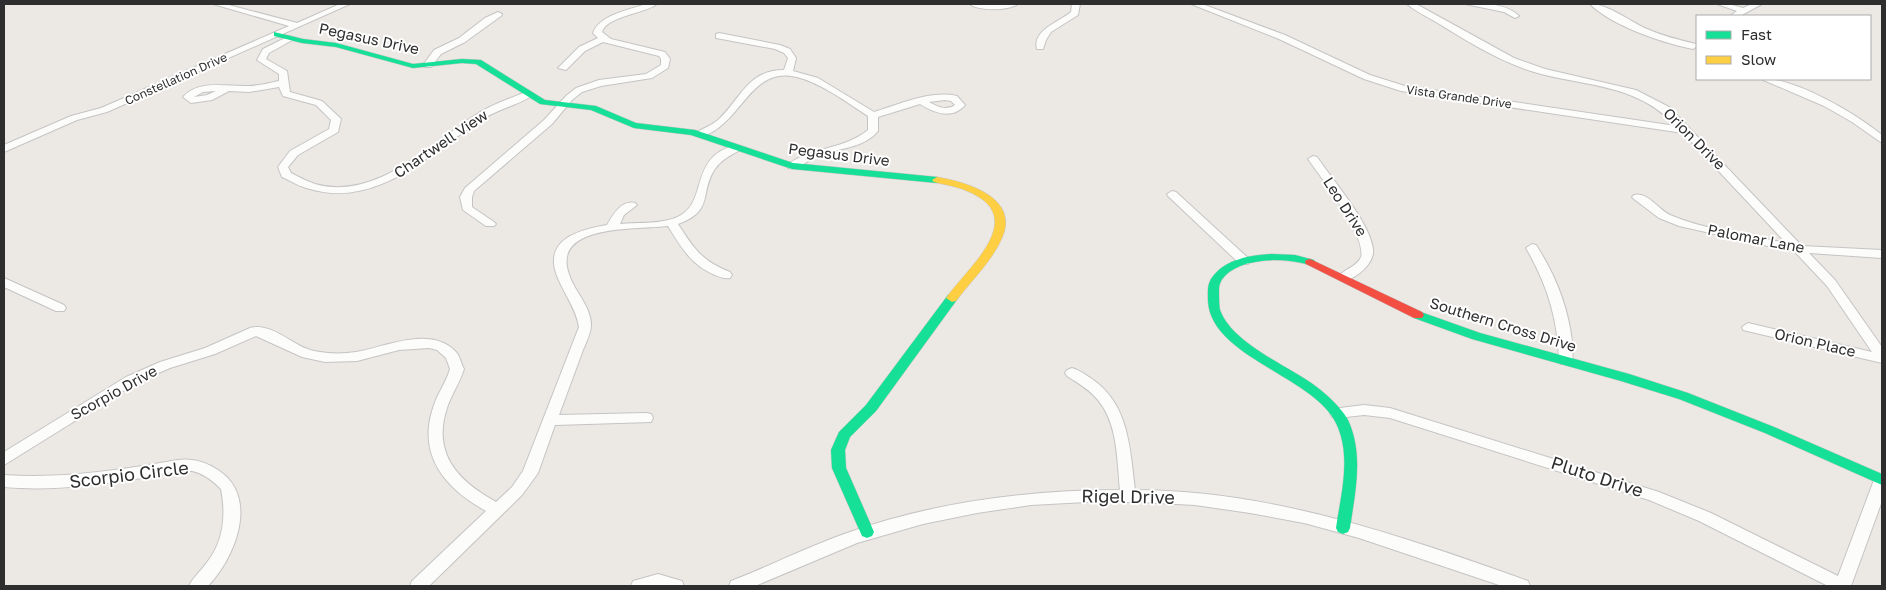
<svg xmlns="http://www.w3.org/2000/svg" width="1886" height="590" font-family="'Golos Text',sans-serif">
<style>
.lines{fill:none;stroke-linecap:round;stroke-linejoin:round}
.street-casing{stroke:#c5c4c5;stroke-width:2}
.fast-casing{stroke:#c5c4c5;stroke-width:1}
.slow-casing{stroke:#c5c4c5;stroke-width:1}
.jam-casing{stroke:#c5c4c5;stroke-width:1}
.street{fill:#fcfcfb;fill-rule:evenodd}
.fast{fill:#16e098;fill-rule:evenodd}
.slow{fill:#ffcf43;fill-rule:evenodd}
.jam{fill:#f24e42;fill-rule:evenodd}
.labels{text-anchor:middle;stroke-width:4;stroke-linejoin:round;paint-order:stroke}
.far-street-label{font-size:12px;fill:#2e2e2e;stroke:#fff}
.street-label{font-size:15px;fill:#2e2e2e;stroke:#fff}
.near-street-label{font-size:18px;fill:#2e2e2e;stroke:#fff}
</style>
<rect width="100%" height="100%" fill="#ece8e4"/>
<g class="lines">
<defs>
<path id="street" d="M213,4H225L297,23L340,4H350L107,112L77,120L4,152V145L71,116L101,108L289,26Z
M646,4H657C644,14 607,16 602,32L611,39L665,52L670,59L668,68L652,78L601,86L582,92L572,100L552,124L474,191L472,197V207L494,222L496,224L494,226H486L463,210L460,197L465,188L544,120L566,96L576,88L599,80L646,74L661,65V59L659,56L603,42L585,51L566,70L558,68L579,47L598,38L593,33C599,15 629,10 646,4Z
M969,4H1018C1008,11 979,11 969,4Z
M1072,4H1080L1078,15L1051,32L1046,40L1043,49H1037C1032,30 1059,22 1071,12Z
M1191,4H1202L1285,35L1370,75L1405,86L1676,126C1638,85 1592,87 1541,74C1503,64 1469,42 1436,22C1426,16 1415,11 1407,4H1416L1514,58L1545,69L1636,90L1669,107L1802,246L1882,250V258L1809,253L1835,280L1882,347V363L1743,330L1742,327L1748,323L1872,352L1827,286L1795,252L1679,226L1659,218L1634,199L1632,197L1634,195C1647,191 1659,210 1670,215C1706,230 1748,235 1786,243L1683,133L1401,91L1364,79L1279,39Z
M1465,4C1482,3 1506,3 1519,16L1515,18L1504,12Z
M1590,4C1606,3 1631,22 1647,29C1663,36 1679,40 1696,44L1697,46L1693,49C1663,43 1612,26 1590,4Z
M1717,4H1729L1743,8L1752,4H1762L1740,16H1730L1737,11Z
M498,12L502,14L501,16L465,42L441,54L431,67H425L423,65L434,50L459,38L485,18Z
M719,33L780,45L790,49L796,58L793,71L818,78L874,112C901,104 930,90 957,96L965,105C952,120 934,113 920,104L878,117V131C863,149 837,148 817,156C808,160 798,170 788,168V164C813,147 845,149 868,130V116C846,102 823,84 797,77C754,66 743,115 712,132C707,135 703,137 697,136V132C704,128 712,125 718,120C741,99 747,70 784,70L788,58L784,53L775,49L716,38V34ZM945,100L951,101L955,105C946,111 938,107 929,102Z
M289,36L296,38L269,53L266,59L287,71L290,92L322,101L341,119L338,132L298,155L288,167L291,173C299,177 306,181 315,184C375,201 428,146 474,116C490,105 508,99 526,92L529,91L534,94C524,103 496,110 483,119C431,152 378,209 310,189C300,187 291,181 282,177L278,167L290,151L329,129L331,120L316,105L283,96L279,87L249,92L229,91L212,100L191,103L183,97C199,79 227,87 248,86C258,86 269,83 279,81V74L257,60L263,49ZM216,91L207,95L194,97L203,92Z
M1761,79C1795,77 1856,114 1882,135V143L1852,122L1824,106Z
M736,145L741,148L740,150C731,155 721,160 715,169C699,192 715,211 678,224C694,249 702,261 730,272L732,275L730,278C724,279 720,277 715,275C691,265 681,247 668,226C637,230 548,223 570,277C576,293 591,307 591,325C591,333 586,343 583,350C575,372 567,393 559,415L646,413L651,414L653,418L651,422L555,425L538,473L522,495L429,586H410L412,581L486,511C446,489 417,456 433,408C437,394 446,383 450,369L446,358L437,350L429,348L399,350L357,361L325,362L302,357L256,336L215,354L170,368L136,383L4,465V452L126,377L160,362L205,348L250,328C273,322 293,347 314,351C328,354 343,354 356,352C386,347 431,325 456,352C460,356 461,364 464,369C460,382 453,392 448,405C431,452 456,480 496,502L512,487L523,471L579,327C576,308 564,294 557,276C543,239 579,230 607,225C613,215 621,200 635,203L637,205L624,215L620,224C638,222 665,225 681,215C708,199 689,157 736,145Z
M1313,156L1317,157C1332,179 1370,223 1373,249C1375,263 1357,278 1344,281L1338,277C1344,269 1358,266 1361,257C1367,237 1320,176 1308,159Z
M1172,191L1176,192L1248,258L1250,261L1248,264H1240L1168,196L1167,194Z
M1532,244L1536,245C1555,274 1568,307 1572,341C1572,348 1574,358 1571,364H1561L1559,361C1558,319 1547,284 1526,248Z
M4,278L64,305L66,308L64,311H56L4,287Z
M1072,368C1079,370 1086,375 1092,379C1129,404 1130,449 1135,490C1271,490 1402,536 1528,581L1530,586H1502L1359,538L1304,523L1250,513L1195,505L1140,502H1086L1031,505L977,513L923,524L857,543L755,586H729L731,581C770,566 807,547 847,533C934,502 1028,490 1120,490C1117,460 1118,424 1098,400C1090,390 1078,383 1067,376L1065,373L1067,370Z
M1364,405L1390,408L1659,492L1711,513L1838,576L1874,480L1877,476L1882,474V501L1851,586H1828L1699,521L1649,500L1390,418L1364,415L1337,418L1332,417L1330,413L1332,409Z
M178,460C192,458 206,462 218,470C260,497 235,558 208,586H189C193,577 202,570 208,561C224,540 226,514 221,489C213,481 203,473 192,471C173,469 153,477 135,479C91,486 48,491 4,487V475C63,479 120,470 178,460Z
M658,574L682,581L684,586H631L633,581Z"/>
<path id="fast" d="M274,32L303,39L336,43L413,64L462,59L481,60L545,100L596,106L636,123L695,130L793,163L937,177L942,180L937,183L792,169L691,135L634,128L591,110L540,104L476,64L462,63L413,68L336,47L302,43L274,36Z
M1272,254L1295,255L1314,260L1315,262L1310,265C1290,260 1271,258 1250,263C1237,266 1218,275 1219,291C1219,297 1219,305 1220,310C1232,343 1286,365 1314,385C1326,394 1340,406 1348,420C1364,455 1355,492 1350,528L1348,532L1343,534L1338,532L1336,528C1341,494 1352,456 1336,423C1313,376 1211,357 1208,301C1208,292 1207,286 1211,279C1224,259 1251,255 1272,254Z
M952,294L958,298L956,301L876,411L850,437L845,450L846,468L874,532L872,536L867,538L862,536L832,468L831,450L839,432L866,405L948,295Z
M1418,311L1480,333L1629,374L1688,393L1774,427L1882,474V485L1765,433L1679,399L1621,381L1472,339L1414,318L1412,315L1414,312Z"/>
<path id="slow" d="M937,177C966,182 1020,197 1002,238C992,261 971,281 956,301L952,302L946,298C968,267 1031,217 967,191C956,186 945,185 934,182L932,180Z"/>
<path id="jam" d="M1310,259L1422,312L1424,315L1422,318H1414L1306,264L1305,262L1306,260Z"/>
</defs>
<use href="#street" class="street-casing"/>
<use href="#fast" class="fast-casing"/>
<use href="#slow" class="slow-casing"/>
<use href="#jam" class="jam-casing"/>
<use href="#street" class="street"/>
<use href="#fast" class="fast"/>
<use href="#slow" class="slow"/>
<use href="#jam" class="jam"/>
</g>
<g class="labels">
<g class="far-street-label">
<text transform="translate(176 79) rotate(-24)" y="4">Constellation Drive</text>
<text transform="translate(1459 97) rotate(8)" y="4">Vista Grande Drive</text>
</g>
<g class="street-label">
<text transform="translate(369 39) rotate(12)" y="5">Pegasus Drive</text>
<text transform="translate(1694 139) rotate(45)" y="5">Orion Drive</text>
<text transform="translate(441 144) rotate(-34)" y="5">Chartwell View</text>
<text transform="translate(839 155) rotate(7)" y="5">Pegasus Drive</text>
<text transform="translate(1345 207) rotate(57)" y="5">Leo Drive</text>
<text transform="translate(1756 239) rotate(11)" y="5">Palomar Lane</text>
<text transform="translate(1503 325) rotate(17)" y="5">Southern Cross Drive</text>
<text transform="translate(1815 343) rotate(13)" y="5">Orion Place</text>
<text transform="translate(114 393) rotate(-29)" y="5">Scorpio Drive</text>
</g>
<g class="near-street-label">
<text transform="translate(129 475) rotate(-7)" y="6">Scorpio Circle</text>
<text transform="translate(1597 477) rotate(18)" y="6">Pluto Drive</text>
<text transform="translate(1128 497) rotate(1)" y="6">Rigel Drive</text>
</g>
</g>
<rect width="1886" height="590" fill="none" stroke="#2e2e2e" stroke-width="10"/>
<rect x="1696" y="15" width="175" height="65" fill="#ffffff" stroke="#ababab"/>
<rect x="1706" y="31" width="25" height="8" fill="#16e098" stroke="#ababab"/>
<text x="1741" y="40" font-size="15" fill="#2e2e2e">Fast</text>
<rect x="1706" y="56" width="25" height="8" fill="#ffcf43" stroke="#ababab"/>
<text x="1741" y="65" font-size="15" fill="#2e2e2e">Slow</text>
</svg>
